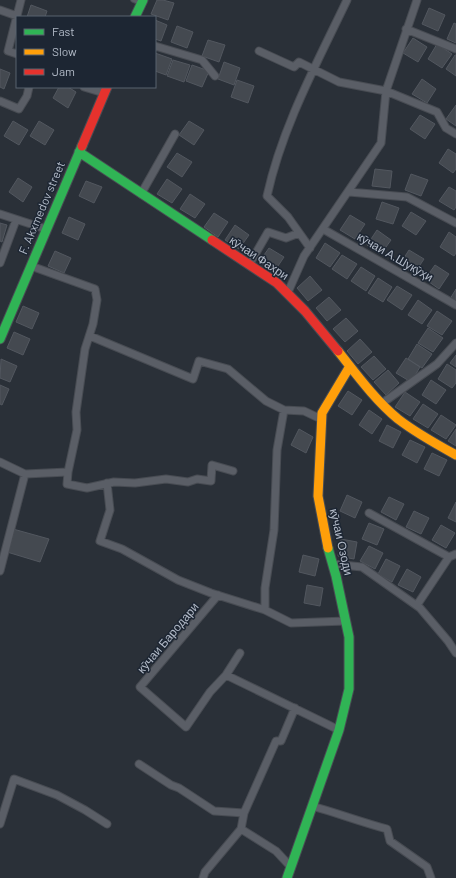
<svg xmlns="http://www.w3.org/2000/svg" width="456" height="878" font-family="Barlow,sans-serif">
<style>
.building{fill:#444950;stroke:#52575f}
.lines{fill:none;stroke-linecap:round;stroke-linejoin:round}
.lane-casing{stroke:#484c53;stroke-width:5.5}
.street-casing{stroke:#484c53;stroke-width:9}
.fast-casing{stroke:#484c53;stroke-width:11}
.slow-casing{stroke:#484c53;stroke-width:11}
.jam-casing{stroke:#484c53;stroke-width:11}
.lane{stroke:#5a5e66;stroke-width:3.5}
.street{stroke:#5a5e66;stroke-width:7}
.fast{stroke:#30b455;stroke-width:9}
.slow{stroke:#ff9f0a;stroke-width:9}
.jam{stroke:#e5322d;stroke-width:9}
.labels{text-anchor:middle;stroke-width:3;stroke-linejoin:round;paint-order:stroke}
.street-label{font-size:12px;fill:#b4bcc9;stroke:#1d2633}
</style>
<rect width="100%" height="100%" fill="#2a3038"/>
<path class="building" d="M157,0H163L174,3L168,20L151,14Z
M31,5L47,11L45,17H27Z
M429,8L445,15L438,31L422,24Z
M155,20L167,25L161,41L155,39Z
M454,23L456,24V43L447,39Z
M177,26L193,32L187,48L171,42Z
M413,38L427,47L418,62L403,53Z
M208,40L225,45L219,62L202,56Z
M437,44L452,54L442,68L428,59Z
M155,53L172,59L166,75L155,71Z
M455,55H456V76L446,69Z
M173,60L190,65L184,82L167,76Z
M224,62L240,68L234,85L218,79Z
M192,65L209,71L202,87L186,81Z
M0,69L10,73L4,89L0,87Z
M422,79L436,89L427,103L412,94Z
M237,80L254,86L248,103L231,97Z
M59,87H68L76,92L68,108L53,98Z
M456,105V126L446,119Z
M420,115L435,124L425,139L410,129Z
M13,121L28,130L19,145L4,136Z
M39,121L54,130L45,145L30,136Z
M189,121L204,130L194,145L179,135Z
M448,149L456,154V169L453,173L439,163Z
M177,153L192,162L182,177L167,167Z
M375,169L392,171L390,188L372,186Z
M411,174L428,180L421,196L405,190Z
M18,178L32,187L23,202L9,192Z
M167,179L182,189L172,203L157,194Z
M86,181L102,187L94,203L79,196Z
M449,187L456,191V207L454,210L439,201Z
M190,194L205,204L195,218L180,209Z
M382,202L399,208L393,224L376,219Z
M411,212L426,221L416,235L402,226Z
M214,213L228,222L218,237L204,227Z
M350,215L365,224L355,239L340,230Z
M69,217L85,224L78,240L62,233Z
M0,223L7,225L2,242L0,241Z
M235,225L249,235L239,249L225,240Z
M377,230L391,240L381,254L367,245Z
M449,232L456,237V253L454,256L440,247Z
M325,243L340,253L330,267L316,258Z
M269,248L284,257L274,272L259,262Z
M409,250L424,259L414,274L400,264Z
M55,251L71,258L64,273L48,266Z
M342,255L357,264L347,279L332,269Z
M435,265L449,274L439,289L425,279Z
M361,267L375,276L366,291L351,281Z
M310,276L322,290L308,301L297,288Z
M378,278L392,287L383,302L368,293Z
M397,286L412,295L402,310L387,300Z
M456,289V303L450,299Z
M329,297L341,310L327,321L316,308Z
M418,300L432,310L422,324L408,315Z
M23,306L39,313L32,329L16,322Z
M437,311L452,321L442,335L427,326Z
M346,318L358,331L345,342L333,329Z
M428,328L443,338L433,352L418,343Z
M14,332L30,339L23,355L7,348Z
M360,339L372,352L358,364L347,351Z
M417,344L432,354L422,368L408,359Z
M456,355V367L450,363Z
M374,356L386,369L373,380L361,367Z
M406,358L420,367L411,382L396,373Z
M1,359L17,366L10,382L0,378Z
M447,364L456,370V383L452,388L438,379Z
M388,370L399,383L386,395L374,382Z
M431,380L446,390L436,404L422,395Z
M0,385L9,389L2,405L0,404Z
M348,391L362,400L352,415L338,406Z
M405,392L420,402L410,416L395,407Z
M423,404L438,414L428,428L413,419Z
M369,410L382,419L372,434L359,425Z
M441,415L456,425L446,439L431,430Z
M387,425L401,432L393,448L379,441Z
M299,429L313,437L306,453L291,445Z
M456,429V446L448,441Z
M410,440L425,447L417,463L402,455Z
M432,453L447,460L439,476L424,469Z
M347,495L362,502L355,518L340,511Z
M389,497L404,504L396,520L381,512Z
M456,502V522L448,518Z
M414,511L429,518L421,534L406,527Z
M369,523L384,529L377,545L362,539Z
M441,525L455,533L446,548L432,540Z
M13,529L49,539L40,562L7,552Z
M341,539L357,542L354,559L338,556Z
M369,546L383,553L375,569L360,561Z
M303,555L319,559L315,576L299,572Z
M386,559L400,566L392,582L378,574Z
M407,569L421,577L413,592L398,585Z
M307,585L323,588L320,606L304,603Z"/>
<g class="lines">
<defs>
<path id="lane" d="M133,0L140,3"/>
<path id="street" d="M0,10L17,16
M406,29L456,49
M155,46L202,60L215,76
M259,51L294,67L299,62L339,82L386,91L437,112L446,128L456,134
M17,54L8,51L21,0
M84,87L104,93
M0,101L19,109L27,96L29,87
M349,192L407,197L456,223
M141,194L175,134
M0,214L46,229
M323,229L456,305
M310,248L288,217L267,196C282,127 317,63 347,0
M0,263L16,220
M249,265L268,232L286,238L299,233
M288,292L304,256L381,143L386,91L417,0
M90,336L193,379L199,361L228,369L266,401L284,410L304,411L321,419
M381,404L437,364L456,343
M0,462L25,474L68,472L77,430L76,412L85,349L93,324L97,300L95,289L31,266
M68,472L67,484L87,488L114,482L135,483L166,479L188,482L197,479L211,481L212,465L233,471
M107,483L110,510L100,541L122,549L178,580L211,593L265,610L291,623L346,621
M369,513L449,557
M333,564L362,567L420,608L448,641L456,653
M0,571L25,474
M218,595L140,687L186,727L210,692L226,675L240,653
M417,605L449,557L456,554
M265,610V588L274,530L277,450L284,410
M226,675L339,730
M139,764L171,785L179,788L214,811L244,813L241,829L276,851L290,866
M312,806C337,813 361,822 387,829L390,841L427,867L431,878
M244,813L276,741H281L295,708
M0,824L14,779L57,795L85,810L107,824
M203,878L205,872L241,829"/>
<path id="fast" d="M135,17L143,0
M79,152L212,240
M0,339L82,146
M287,878L339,730L349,689V637L336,576L328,548"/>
<path id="slow" d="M338,351C357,375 375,400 398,419C416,433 436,444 456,455
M328,548L318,496L322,413L350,366"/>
<path id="jam" d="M82,146L107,87
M212,240L277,283L305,311L338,351"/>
</defs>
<use href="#lane" class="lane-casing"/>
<use href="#street" class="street-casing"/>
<use href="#fast" class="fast-casing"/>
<use href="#slow" class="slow-casing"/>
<use href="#jam" class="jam-casing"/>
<use href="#lane" class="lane"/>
<use href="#street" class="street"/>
<use href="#fast" class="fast"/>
<use href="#slow" class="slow"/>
<use href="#jam" class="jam"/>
</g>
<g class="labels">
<g class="street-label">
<text transform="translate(42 208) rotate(-67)" y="4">F. Akxmedov street</text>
<text transform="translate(395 257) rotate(30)" y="4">кӯчаи А.Шукӯҳи</text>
<text transform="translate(259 258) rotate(34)" y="4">кӯчаи Фахри</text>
<text transform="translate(341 542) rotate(77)" y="4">кӯчаи Озоди</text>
<text transform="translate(168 638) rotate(-50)" y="4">кӯчаи Бародари</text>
</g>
</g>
<rect x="16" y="16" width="140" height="72" fill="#1d2633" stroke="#59626f"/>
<rect x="24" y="29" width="20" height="6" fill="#30b455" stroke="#59626f"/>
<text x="52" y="36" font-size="12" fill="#b4bcc9">Fast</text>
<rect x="24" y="49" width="20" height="6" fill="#ff9f0a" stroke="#59626f"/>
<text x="52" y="56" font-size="12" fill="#b4bcc9">Slow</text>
<rect x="24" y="69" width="20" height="6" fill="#e5322d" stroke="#59626f"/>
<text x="52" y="76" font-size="12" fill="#b4bcc9">Jam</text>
</svg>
